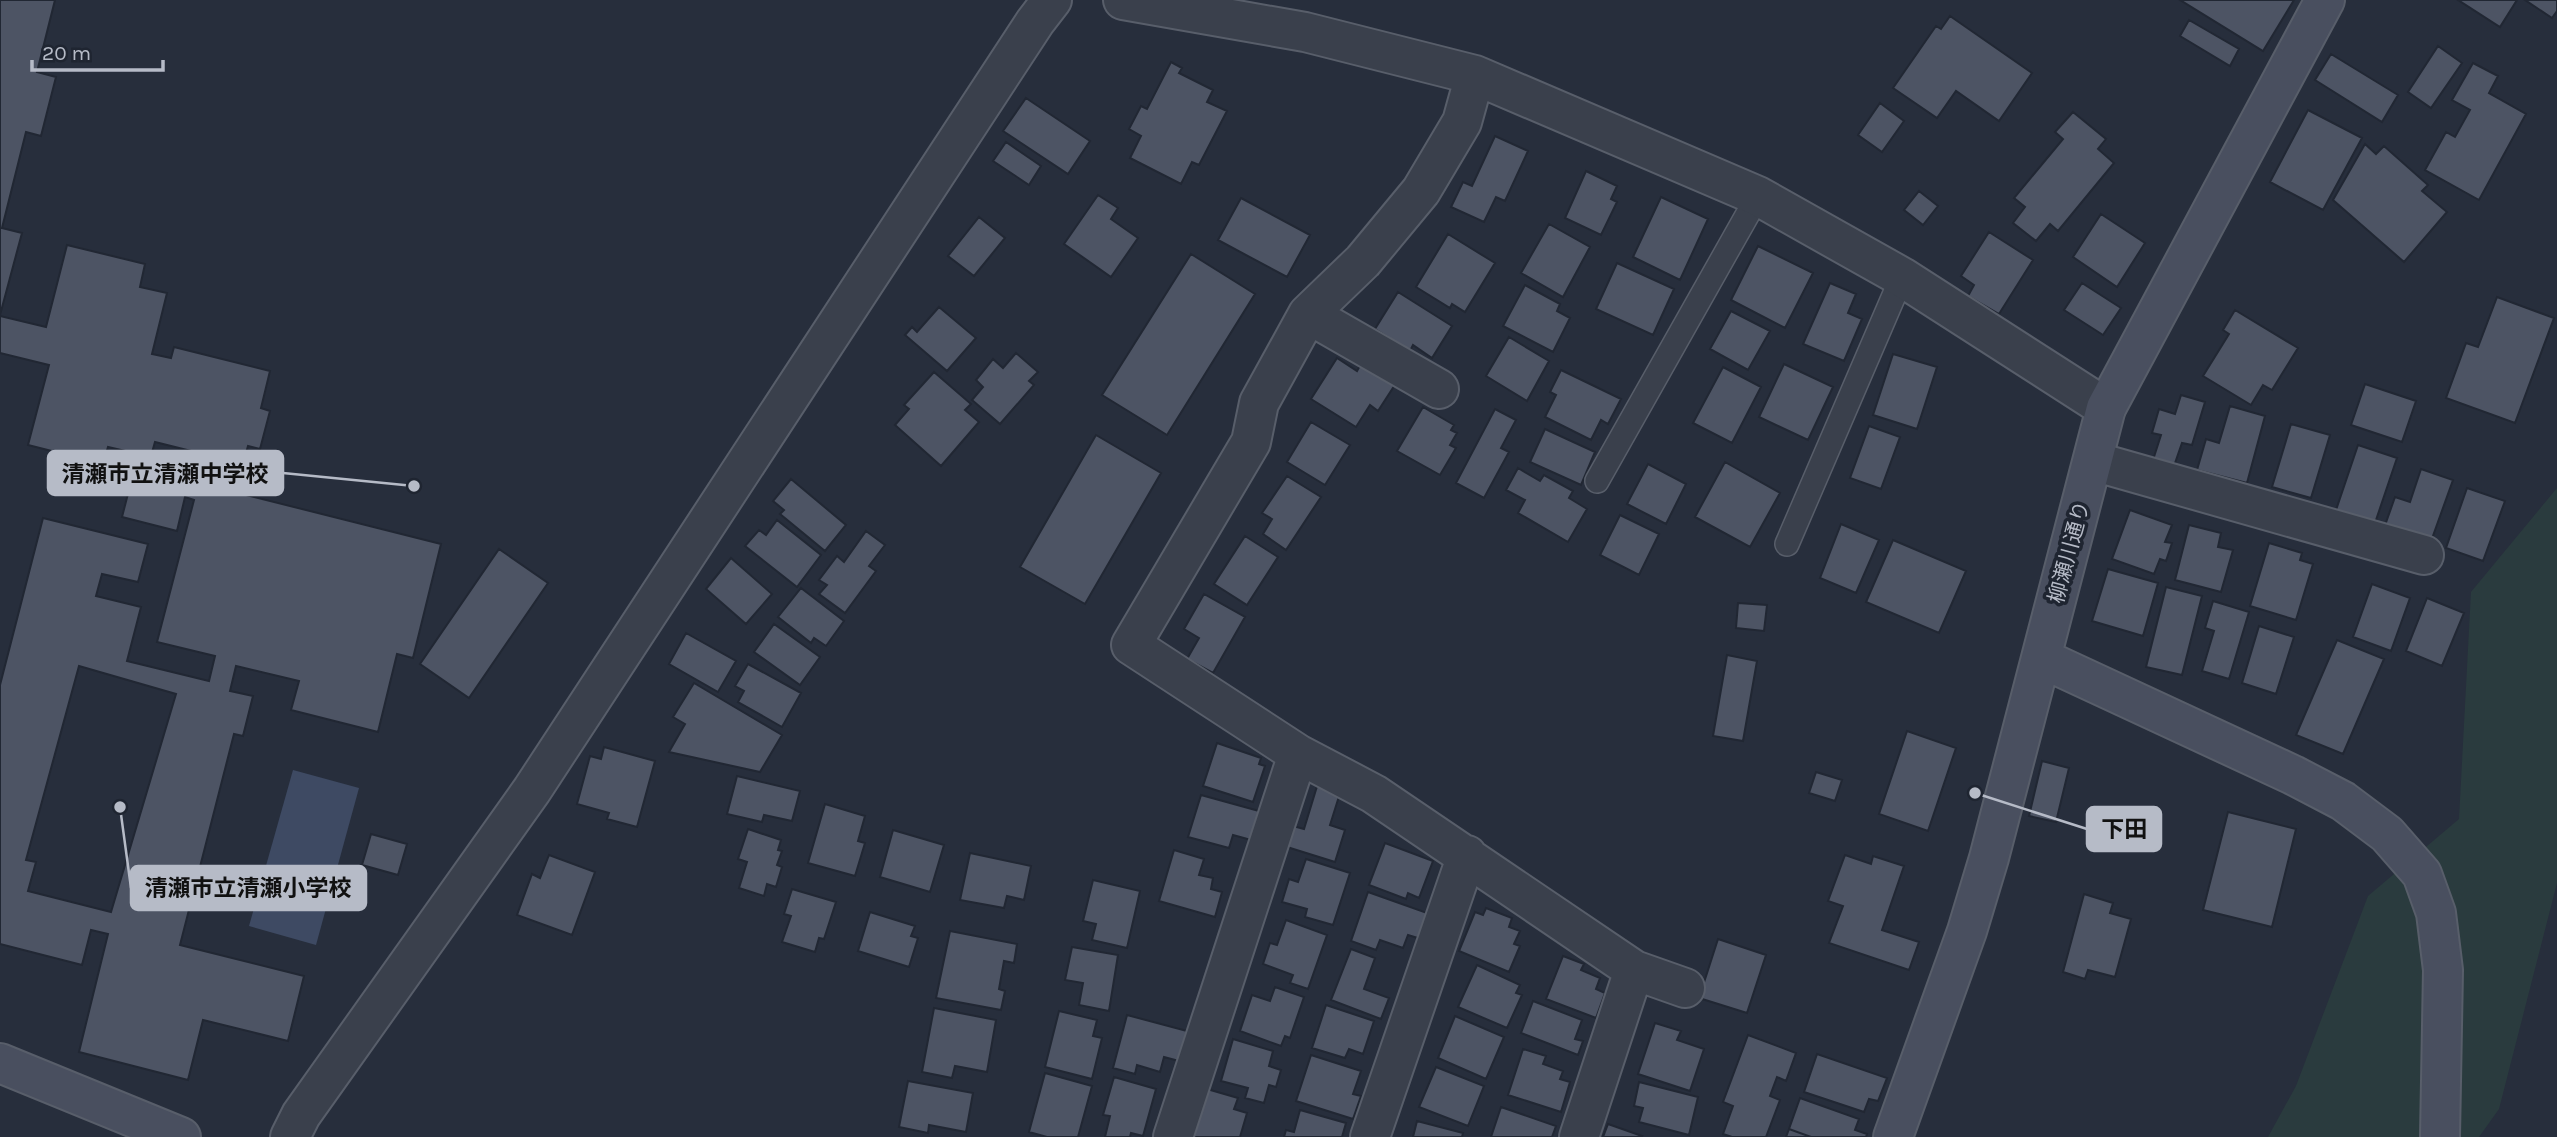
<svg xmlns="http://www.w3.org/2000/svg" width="2557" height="1137" font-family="Karla,'Noto Sans JP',sans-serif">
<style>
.green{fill:#2a3b3e}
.water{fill:#3e4a63}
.building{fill:#4d5464;stroke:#212733;stroke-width:2;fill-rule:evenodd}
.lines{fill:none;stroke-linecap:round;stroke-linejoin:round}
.lane-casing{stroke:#585e6a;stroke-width:26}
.street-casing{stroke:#585e6a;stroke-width:42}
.secondary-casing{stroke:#585e6a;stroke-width:42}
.lane{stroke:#3a404c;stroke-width:23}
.street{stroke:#3a404c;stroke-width:38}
.secondary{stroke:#494f5f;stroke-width:38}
.labels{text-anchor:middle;stroke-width:7;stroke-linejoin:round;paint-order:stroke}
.street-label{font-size:21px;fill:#b6bbc7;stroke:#1f2531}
.leader{fill:none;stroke:#b6bbc7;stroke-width:2.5}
.callout-dot{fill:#b6bbc7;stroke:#1f2531;stroke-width:2.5}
.callout{fill:#b6bbc7;stroke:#b6bbc7;stroke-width:2.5}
.callout-label{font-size:23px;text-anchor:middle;font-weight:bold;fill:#111}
</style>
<rect width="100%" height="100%" fill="#272e3c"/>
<path class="green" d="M2557,488V883L2499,1109L2479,1137H2268L2296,1086L2368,896L2459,819L2471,592Z"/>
<path class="water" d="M293,770L359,788L316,945L249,926Z"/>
<path class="building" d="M0,0H55L37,72L56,77L41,136L26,132L2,228L22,233L0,315Z
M2180,0H2294L2263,51Z
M2458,0H2517L2500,27Z
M2525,0H2557V11L2552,18Z
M1950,16L2032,73L1999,121L1956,91L1937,118L1893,88L1936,26L1941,29Z
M2189,20L2239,49L2230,66L2180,36Z
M2438,46L2462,63L2431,108L2408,92Z
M2331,54L2398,95L2382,122L2315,80Z
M1171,62L1182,68L1179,73L1213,90L1207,102L1227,111L1199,165L1192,162L1181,184L1130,158L1141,136L1129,129L1141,106L1147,109Z
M2473,63L2498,76L2489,93L2526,114L2479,200L2425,170L2446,132L2455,137L2470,110L2452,100Z
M1026,98L1090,141L1068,174L1003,131Z
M1880,103L1904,121L1882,152L1858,135Z
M2308,110L2362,138L2323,210L2270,182Z
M2073,112L2106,139L2098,149L2114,163L2058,231L2050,224L2036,241L2013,223L2025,207L2014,198L2063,139L2055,132Z
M1495,136L1528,151L1505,201L1496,197L1484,222L1451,207L1463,182L1472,186Z
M1006,142L1041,166L1029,185L993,161Z
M2365,144L2376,154L2384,146L2428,185L2422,191L2447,212L2404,262L2333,200Z
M1586,171L1617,186L1611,199L1617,202L1601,235L1565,218Z
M1919,191L1938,206L1923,225L1904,210Z
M1098,195L1118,208L1111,219L1138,238L1111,277L1064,244Z
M1661,197L1708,219L1680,280L1633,257Z
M1241,198L1310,235L1287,277L1218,240Z
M2101,214L2145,243L2117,287L2073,257Z
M979,217L1005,238L974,276L948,256Z
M1549,224L1590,247L1563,297L1521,273Z
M1989,232L2033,260L1999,314L1968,296L1974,285L1961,276Z
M1448,234L1495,263L1465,312L1452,304L1450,308L1416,287Z
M67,245L145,264L140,287L167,293L152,354L171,358L174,347L270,371L261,408L270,411L260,449L248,446L243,464L155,442L147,470L441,544L413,658L397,654L378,732L291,710L299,681L236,666L230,691L253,696L243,736L234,734L180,945L304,976L288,1041L203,1020L188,1080L79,1052L108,934L91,930L82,965L0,944V685L43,518L148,544L138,582L102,574L96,596L141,607L127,661L209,681L215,656L157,642L194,500L185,497L177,531L122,517L131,482L127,480L134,453L108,447L103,464L28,445L49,365L0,353V316L46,327ZM79,666L176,694L111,912L28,891L36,862L26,860Z
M1758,246L1813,273L1785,328L1731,300Z
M1191,254L1255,294L1167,435L1102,395Z
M1617,263L1674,289L1653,335L1596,309Z
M1830,283L1856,294L1848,313L1862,319L1844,361L1803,344Z
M2082,283L2121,308L2103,335L2064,310Z
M1525,285L1560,304L1557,311L1570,318L1553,352L1503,326Z
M1398,292L1452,326L1432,358L1413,345L1410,351L1375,329Z
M2497,297L2554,318L2515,423L2446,398L2466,343L2478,347Z
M939,307L976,338L947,371L905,335L912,327L917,332Z
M2235,310L2298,348L2272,390L2263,385L2251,405L2203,376L2229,334L2223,330Z
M1731,311L1770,331L1748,370L1710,349Z
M1509,337L1549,361L1527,401L1486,376Z
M1016,353L1038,372L1029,381L1034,385L1000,424L972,400L983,387L976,380L993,359L1003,368Z
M1893,354L1937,367L1917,429L1873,415Z
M1337,358L1357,371L1364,358L1398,380L1378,411L1370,405L1356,427L1311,399Z
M1784,364L1833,387L1808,440L1759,417Z
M1723,367L1761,387L1732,443L1693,423Z
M1561,370L1621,399L1608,424L1601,420L1591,440L1545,417L1556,395L1550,392Z
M934,372L971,404L965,410L979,422L941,466L895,425L909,409L904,405Z
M2365,384L2416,401L2402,442L2351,425Z
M2181,395L2205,402L2192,445L2182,443L2174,466L2153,460L2161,435L2152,433L2159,409L2175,414Z
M2230,406L2265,416L2247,483L2197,470L2206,439L2219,443Z
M1423,407L1454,425L1451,430L1457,433L1450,445L1456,448L1440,475L1397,451Z
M1495,409L1516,420L1501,448L1509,452L1484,498L1456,483Z
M1311,422L1350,445L1325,485L1287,462Z
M2291,424L2330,435L2311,498L2272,487Z
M1869,426L1900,437L1881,489L1850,478Z
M1545,429L1595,452L1581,485L1530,462Z
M1096,435L1161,473L1085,604L1020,567Z
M2358,445L2397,458L2375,523L2336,510Z
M1725,462L1780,493L1750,547L1695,517Z
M1648,464L1686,484L1666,524L1627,504Z
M1518,468L1540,481L1544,475L1573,491L1569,498L1587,509L1568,542L1518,513L1525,500L1506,490Z
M2421,469L2453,480L2429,547L2383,531L2395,497L2410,502Z
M1287,476L1321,497L1286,550L1263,534L1272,519L1262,513Z
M791,479L846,525L825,551L780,514L784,510L773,501Z
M2467,488L2505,501L2483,561L2446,548Z
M2130,510L2172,525L2165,542L2172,543L2166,561L2160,559L2154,574L2112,559Z
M1620,515L1659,534L1639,575L1600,555Z
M777,520L821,555L797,587L745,546L759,530L766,535Z
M1841,524L1879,540L1856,593L1820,578Z
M2189,525L2221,533L2218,547L2233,550L2221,592L2175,580Z
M866,531L885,545L869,566L876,571L845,613L819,594L827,585L819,580L837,556L844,562Z
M1245,536L1278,557L1247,605L1214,584Z
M1893,540L1966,571L1939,633L1866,602Z
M2269,543L2302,553L2300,560L2313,564L2296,620L2250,606Z
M499,549L548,583L469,698L420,664Z
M731,558L772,594L746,624L706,589Z
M2108,569L2158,583L2143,636L2092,621Z
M2372,584L2410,598L2391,651L2353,637Z
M2166,587L2202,596L2182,675L2146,667Z
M801,588L844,621L826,646L814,638L811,643L778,617Z
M1204,594L1245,617L1213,673L1187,659L1199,638L1184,629Z
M2427,598L2464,613L2442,666L2406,651Z
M2213,601L2249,612L2229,679L2202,671L2214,631L2205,628Z
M1738,603L1767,605L1764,631L1736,628Z
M774,624L820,657L800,685L754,652Z
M2259,626L2294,637L2276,694L2242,683Z
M686,633L736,661L718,692L669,664Z
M2337,640L2384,659L2343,754L2296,735Z
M1727,655L1757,661L1743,741L1713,736Z
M748,664L801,693L782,727L738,702L744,691L735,686Z
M694,683L782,735L760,772L669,752L685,724L673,717Z
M1907,731L1956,748L1928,831L1879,814Z
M1217,743L1261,758L1259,764L1265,766L1253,802L1203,786Z
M604,747L655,761L637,827L607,819L609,813L577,804L590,756L601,759Z
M2042,761L2069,768L2056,822L2029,816Z
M1816,772L1842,780L1835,801L1809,793Z
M737,776L800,791L792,821L764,815L762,822L727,814Z
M1318,783L1341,790L1330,825L1345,830L1335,862L1287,847L1293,826L1304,829Z
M1201,795L1259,811L1251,840L1233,835L1229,848L1188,837Z
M825,804L865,816L858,841L865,843L855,876L808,863Z
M2228,812L2296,829L2272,927L2203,910Z
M748,829L781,840L778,850L782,851L777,865L782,867L776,887L767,884L764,896L739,888L747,862L738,859Z
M893,830L944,845L930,892L880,877Z
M371,834L407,844L398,875L362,865Z
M1385,843L1433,861L1419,898L1408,893L1406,899L1369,885Z
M1174,850L1204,859L1199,875L1213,878L1211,889L1222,892L1215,917L1159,901Z
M970,853L1031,866L1024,900L1007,896L1004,908L960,900Z
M549,855L595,872L572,935L517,915L532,874L540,878Z
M1845,855L1871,864L1873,856L1904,866L1882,930L1919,942L1909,970L1829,943L1843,906L1828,901Z
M1306,859L1350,873L1333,925L1305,917L1307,909L1282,902L1289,879L1298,882Z
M1093,880L1140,891L1127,948L1092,940L1096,924L1083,921Z
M792,889L836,902L824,939L819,938L815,952L782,942L791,916L784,914Z
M1368,892L1430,914L1421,939L1408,935L1403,948L1380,940L1376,950L1351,941Z
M2084,894L2113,903L2110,913L2131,919L2115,977L2088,970L2085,979L2063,972Z
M1486,908L1512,918L1509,927L1520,931L1514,944L1520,946L1509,972L1459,951L1475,912L1483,915Z
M870,912L915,926L911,936L918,938L909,967L858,951Z
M1286,920L1327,935L1308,989L1290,983L1293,975L1263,964L1270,943L1277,945Z
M950,931L1017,944L1014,963L1004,961L999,989L1005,991L1001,1010L936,998Z
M1718,939L1766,955L1747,1013L1699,998Z
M1072,947L1118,955L1109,1011L1079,1005L1083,983L1065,980Z
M1351,949L1375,958L1364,989L1389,998L1381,1019L1331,1000Z
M1563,956L1584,964L1581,970L1600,978L1596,989L1605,993L1596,1018L1546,999Z
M1477,965L1520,985L1516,993L1522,995L1507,1028L1458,1007Z
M1275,987L1304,997L1290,1038L1285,1036L1281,1046L1240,1031L1252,995L1270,1001Z
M1533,1001L1582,1020L1575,1039L1583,1041L1578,1055L1521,1033Z
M1326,1005L1374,1021L1363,1054L1349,1049L1345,1058L1312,1048Z
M934,1008L996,1020L987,1072L955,1066L952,1078L922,1072Z
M1059,1011L1097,1020L1093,1036L1102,1038L1092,1079L1045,1067Z
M1127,1015L1187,1031L1179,1061L1164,1057L1160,1072L1137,1065L1135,1074L1113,1068Z
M1455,1016L1504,1037L1486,1079L1438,1058Z
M1655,1023L1681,1031L1677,1040L1704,1049L1690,1091L1638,1074Z
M1748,1035L1796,1053L1786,1081L1777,1077L1770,1096L1780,1100L1766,1137H1732L1723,1134L1733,1106L1723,1102Z
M1233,1039L1273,1051L1269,1066L1281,1070L1276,1087L1269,1085L1264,1103L1245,1098L1248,1088L1221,1081Z
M1523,1049L1546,1056L1543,1064L1563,1071L1560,1079L1570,1082L1561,1112L1508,1095Z
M1817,1054L1887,1078L1878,1101L1869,1099L1864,1112L1804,1092Z
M1311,1055L1361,1071L1353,1094L1361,1096L1353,1119L1296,1101Z
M1436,1067L1484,1086L1468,1126L1419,1107Z
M1045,1073L1092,1086L1078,1137H1047L1029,1132Z
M1114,1077L1156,1089L1143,1136L1131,1133L1130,1137H1105L1110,1116L1103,1115Z
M908,1081L973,1093L966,1132L929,1125L928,1133L899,1127Z
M1639,1082L1698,1097L1689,1135L1639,1122L1643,1108L1634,1106Z
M1207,1089L1238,1098L1234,1109L1247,1113L1240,1137H1193Z
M1800,1098L1859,1119L1855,1130L1867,1134L1866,1137H1811L1789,1129Z
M1501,1107L1556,1126L1552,1137H1491Z
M1300,1110L1346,1123L1342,1137H1284L1286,1130L1294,1132Z
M1417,1121L1463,1133L1462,1137H1413Z
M1608,1124L1642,1136L1641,1137H1603Z
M1789,1129L1811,1137H1786Z"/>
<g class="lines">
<defs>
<path id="lane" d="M1597,481L1758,196
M1787,544L1902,277"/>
<path id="street" d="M1123,0L1305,32L1475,75L1758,196L1902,277L2106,408
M1475,75L1462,122L1421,191L1363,261L1308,314L1259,403L1251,442L1131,645L1298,754L1374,794L1634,970L1685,988
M1308,314L1439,389
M2093,461L2424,555
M290,1137L301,1115L532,790L1035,22L1052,0
M1173,1137L1298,754
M1370,1137L1467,855
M1579,1137L1634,970"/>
<path id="secondary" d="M2041,658L2293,775L2343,801L2387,834L2422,874L2436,913L2443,970L2440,1137
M0,1063L181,1137
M1893,1137L1967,931L1989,858L2106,408L2325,0"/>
</defs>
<use href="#lane" class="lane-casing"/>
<use href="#street" class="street-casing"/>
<use href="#secondary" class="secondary-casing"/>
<use href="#lane" class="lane"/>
<use href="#street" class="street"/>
<use href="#secondary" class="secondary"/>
</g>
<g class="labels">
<g class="street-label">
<text transform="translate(2069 552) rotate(-75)" y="7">柳瀬川通り</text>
</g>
</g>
<path class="leader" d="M414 486L283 473M1975 793L2087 829M120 807L131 888"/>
<g class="callout-dot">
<circle cx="414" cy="486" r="7"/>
<circle cx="1975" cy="793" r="7"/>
<circle cx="120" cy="807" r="7"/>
</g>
<g class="callout">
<rect x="48" y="451" width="235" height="44" rx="7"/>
<rect x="2087" y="807" width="74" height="44" rx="7"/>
<rect x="131" y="866" width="235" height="44" rx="7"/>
</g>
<g class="callout-label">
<text x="165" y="482">清瀬市立清瀬中学校</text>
<text x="2124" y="837">下田</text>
<text x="248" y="896">清瀬市立清瀬小学校</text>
</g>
<path d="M32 60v10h131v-10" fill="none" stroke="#b6bbc7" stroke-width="3.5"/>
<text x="42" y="60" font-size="21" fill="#b6bbc7" stroke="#1f2531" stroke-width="5" paint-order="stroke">20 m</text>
</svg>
